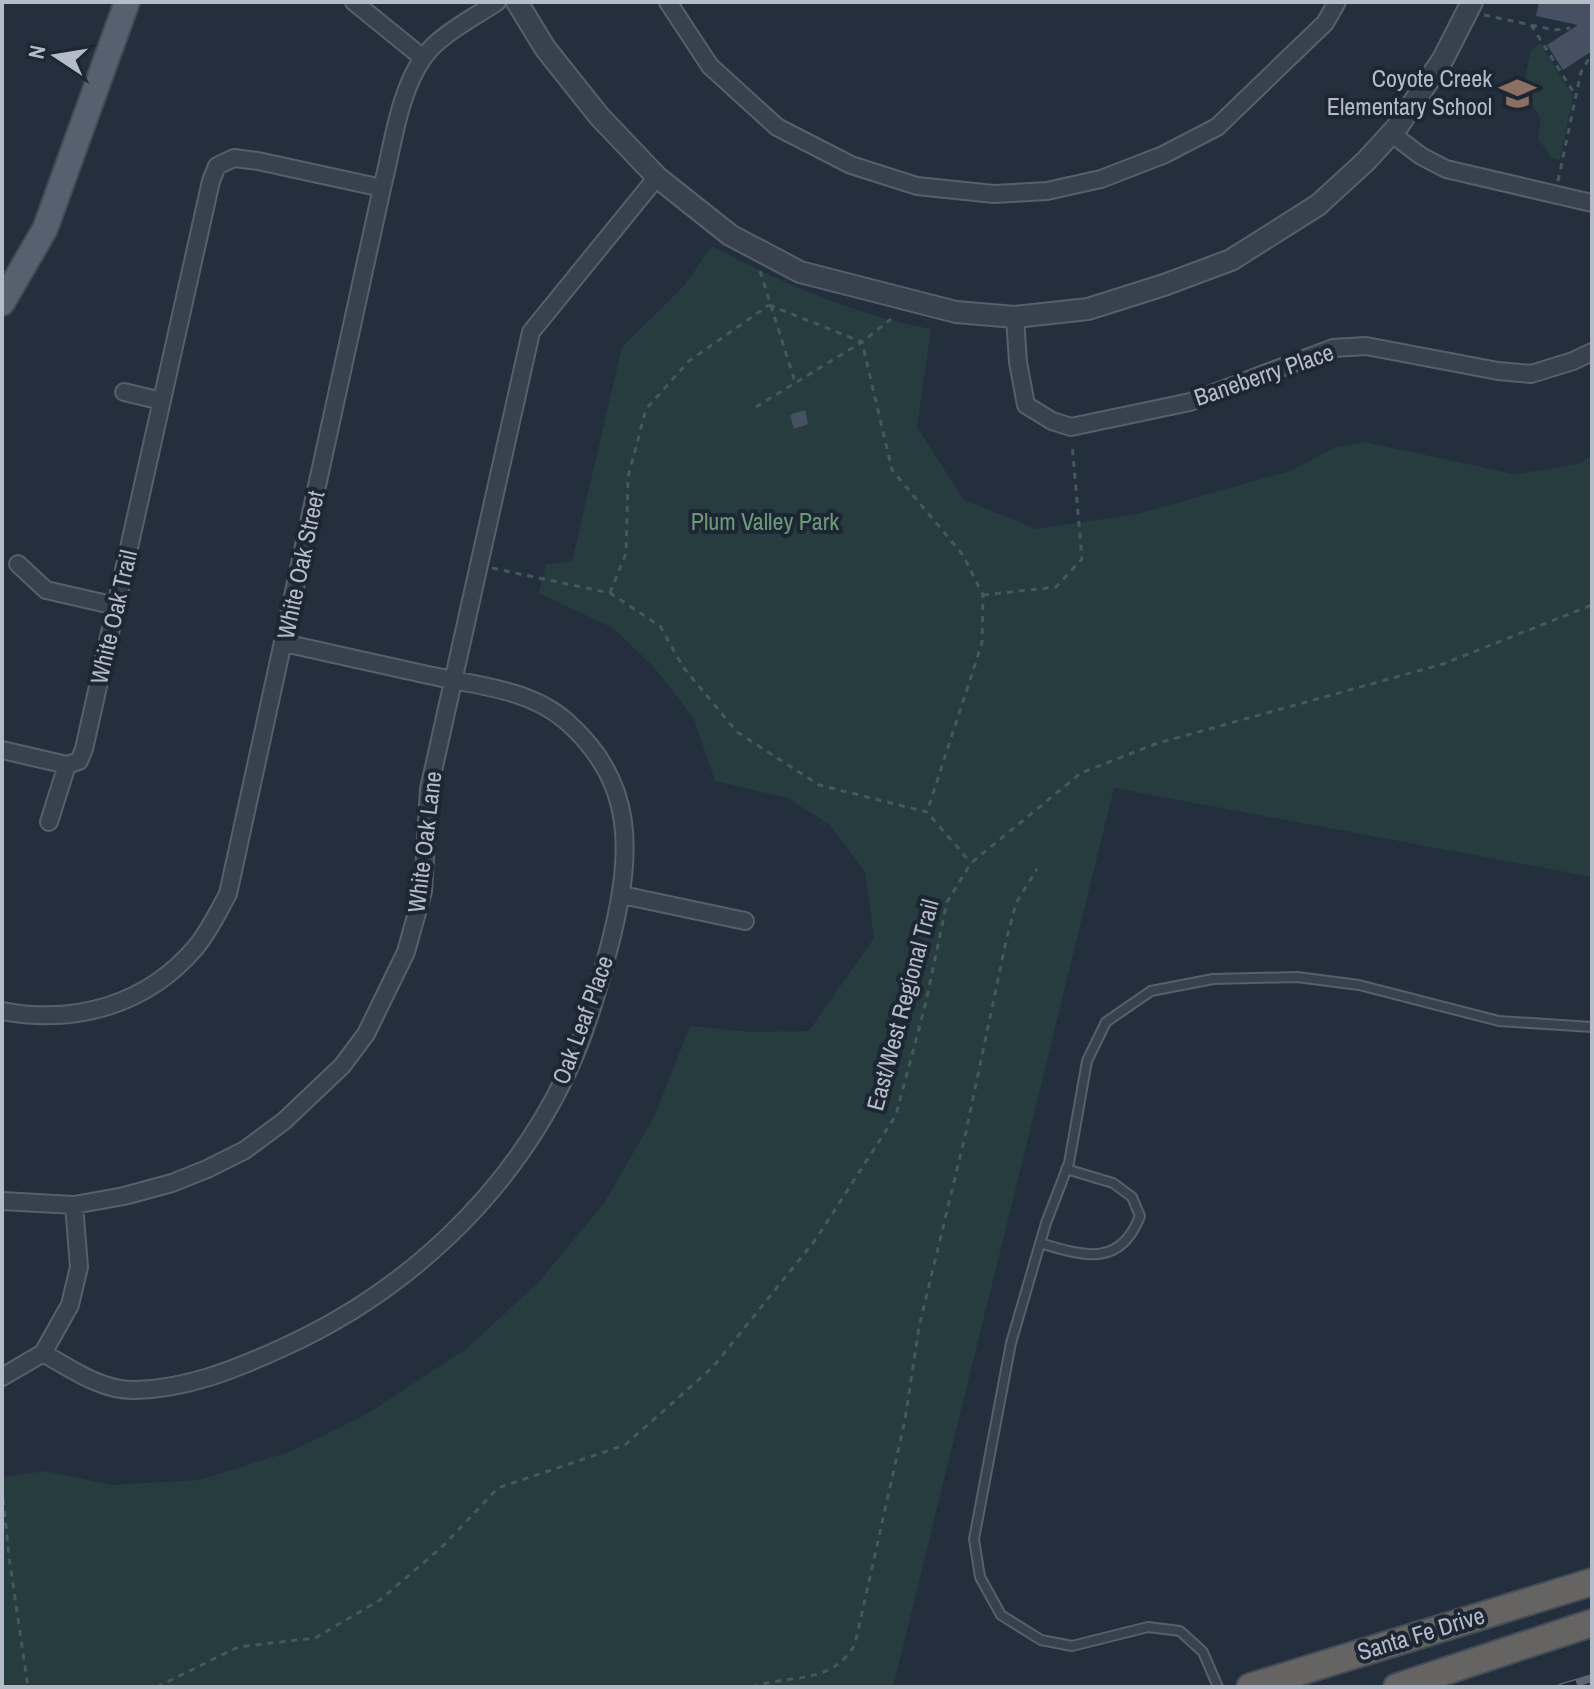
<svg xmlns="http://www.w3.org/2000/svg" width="1594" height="1689" font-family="'Archivo Narrow',sans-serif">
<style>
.green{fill:#263c3f}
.building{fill:#455162}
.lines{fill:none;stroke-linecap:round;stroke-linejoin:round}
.service-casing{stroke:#565f6c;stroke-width:12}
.minor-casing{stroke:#565f6c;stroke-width:20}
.tertiary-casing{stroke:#565f6c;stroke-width:24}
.primary-casing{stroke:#414a57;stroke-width:28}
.trunk-casing{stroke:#434c59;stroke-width:30}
.path{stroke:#44595c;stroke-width:3;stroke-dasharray:6 6;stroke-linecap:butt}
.service{stroke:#38414e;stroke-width:8}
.minor{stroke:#38414e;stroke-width:16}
.tertiary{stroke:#38414e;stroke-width:20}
.primary{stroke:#56606e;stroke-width:24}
.trunk{stroke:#656462;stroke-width:26}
.rail-casing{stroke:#5a6575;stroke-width:8}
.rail{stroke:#1d2633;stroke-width:5;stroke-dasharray:15;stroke-linecap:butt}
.labels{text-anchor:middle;stroke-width:8;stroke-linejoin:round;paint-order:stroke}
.poi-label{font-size:24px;fill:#b4bcc9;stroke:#1d2633;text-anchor:end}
.street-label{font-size:24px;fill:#b4bcc9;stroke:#1d2633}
.park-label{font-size:24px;fill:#6b9a76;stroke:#1d2633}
</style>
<rect width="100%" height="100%" fill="#242f3e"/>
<path class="green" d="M1540,43L1573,96L1560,160L1552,158L1538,139L1541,119L1522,90L1531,50Z
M712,246C780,283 855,315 931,329L917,427L964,500L1036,529L1138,514L1290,471L1336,447L1365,442L1514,474L1578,464L1592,456V877L1114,788L893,1687H2V1477L46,1471L111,1485L200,1480L292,1451L367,1414L466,1349L538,1283L604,1203L654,1117L690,1026L752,1032L809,1031L874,938L865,872L830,825L788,798L715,781L694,719L654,667L613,628L539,593L546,564L572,562L622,347L684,286Z"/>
<path class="building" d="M1539,2H1592V51L1563,70L1547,45L1578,25L1536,16Z
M805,410L808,424L794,429L790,415Z"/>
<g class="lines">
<defs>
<path id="service" d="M1040,1243C1084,1256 1120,1268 1140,1216L1132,1197L1113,1183L1066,1169
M1218,1687L1203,1652L1180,1631L1148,1627L1072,1646L1041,1640L1001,1615L980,1577L974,1539L1011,1343L1046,1223L1069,1163L1087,1061L1106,1022L1151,991L1213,979L1297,977L1359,985L1499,1021L1592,1027"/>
<path id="minor" d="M354,2L423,58
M668,2L710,66L777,127L851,165L917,186L994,194L1047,191L1101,179L1163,155L1217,127L1325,23L1337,2
M1392,134L1421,156L1446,169L1592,203
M1015,317L1018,362L1026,405L1052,421L1071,427L1190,402L1333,348L1366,346L1498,371L1531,374L1573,361L1592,352
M124,392L162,401
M18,564L46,590L116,606
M2,750L67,765
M67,765L79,761L84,749L211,181L217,166L234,158L258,161L382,188
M49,822L67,765
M622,895L745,921
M2,1011C75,1025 147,1005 196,947C209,931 218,912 228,894L382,188C393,146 398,94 423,58C440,34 473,18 497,2
M2,1201L74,1205L124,1196L172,1183L207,1169L245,1150L284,1121L342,1066L366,1034L406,952L423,891L429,789L531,332L657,177
M43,1353C71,1369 102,1391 135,1390C187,1389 236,1369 282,1348C404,1293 508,1197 566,1075C587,1031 600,983 612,936C632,853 636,782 566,721C530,689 474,685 428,675C380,664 332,654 284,643
M2,1377L43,1353L70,1305L79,1267L74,1205"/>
<path id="tertiary" d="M517,2L545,48L599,116L657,177L730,235L800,272L956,312L1015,317L1088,309L1164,285L1231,260L1318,205L1366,161L1398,126L1443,59L1472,2"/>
<path id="primary" d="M2,303L45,229L127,2"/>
<path id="trunk" d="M1250,1687L1592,1582
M1397,1687L1592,1623"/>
</defs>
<use href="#service" class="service-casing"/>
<use href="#minor" class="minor-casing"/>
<use href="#tertiary" class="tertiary-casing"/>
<use href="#primary" class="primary-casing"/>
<use href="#trunk" class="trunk-casing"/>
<path class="path" d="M1484,15L1554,30L1570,28
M1531,25L1576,96
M1558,181L1581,72L1590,57
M760,271L795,382
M769,305L862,342L892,470L963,555L983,595L982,643L927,812
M756,407L862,342L891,319
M492,568L610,593L660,626L683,667L737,732L819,785L927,812L971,863
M610,593L626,553L628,477L646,409L689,361L769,305
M983,595L1056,587L1082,559L1072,443
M2,1487L9,1557L28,1687
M157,1687L238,1647L315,1638L380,1600L443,1546L498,1488L625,1445L713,1367L816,1239L896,1115L925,1006L947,902L971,863L1081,773L1155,744L1443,664L1592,605
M752,1687C790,1674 833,1685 855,1644L905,1420L919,1327L966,1132L1006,941L1016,903L1037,869"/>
<use href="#service" class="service"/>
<use href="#minor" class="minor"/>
<use href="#tertiary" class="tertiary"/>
<use href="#primary" class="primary"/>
<use href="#trunk" class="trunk"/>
<defs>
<path id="rail" d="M1562,1687L1592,1678"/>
</defs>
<use href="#rail" class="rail-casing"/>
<use href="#rail" class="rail"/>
</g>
<defs>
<symbol id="school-bare" viewBox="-9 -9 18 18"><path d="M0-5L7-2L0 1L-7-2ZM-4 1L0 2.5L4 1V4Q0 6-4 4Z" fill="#8d6e63" stroke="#1d2633" stroke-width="2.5" paint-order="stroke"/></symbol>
</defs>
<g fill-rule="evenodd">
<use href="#school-bare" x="1492" y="68" width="51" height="51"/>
</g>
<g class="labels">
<g class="poi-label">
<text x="1492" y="87">Coyote Creek<tspan x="1492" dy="28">Elementary School</tspan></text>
</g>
<g class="street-label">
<text transform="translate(1264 375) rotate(-19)" y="8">Baneberry Place</text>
<text transform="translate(301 565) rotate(-78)" y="8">White Oak Street</text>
<text transform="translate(114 617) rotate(-77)" y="8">White Oak Trail</text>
<text transform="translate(425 842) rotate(-83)" y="8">White Oak Lane</text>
<text transform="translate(903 1005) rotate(-75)" y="8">East/West Regional Trail</text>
<text transform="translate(583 1020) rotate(-70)" y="8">Oak Leaf Place</text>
<text transform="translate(1421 1634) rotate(-17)" y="8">Santa Fe Drive</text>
</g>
<g class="park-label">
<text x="765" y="530">Plum Valley Park</text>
</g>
</g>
<rect width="1594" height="1689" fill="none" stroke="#b4bcc9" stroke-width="8"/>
<g transform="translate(56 56) rotate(282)" stroke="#1d2633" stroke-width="6" paint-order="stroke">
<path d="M0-6L14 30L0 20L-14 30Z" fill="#b4bcc9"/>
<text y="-12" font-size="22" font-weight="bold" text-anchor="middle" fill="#b4bcc9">N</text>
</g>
</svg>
